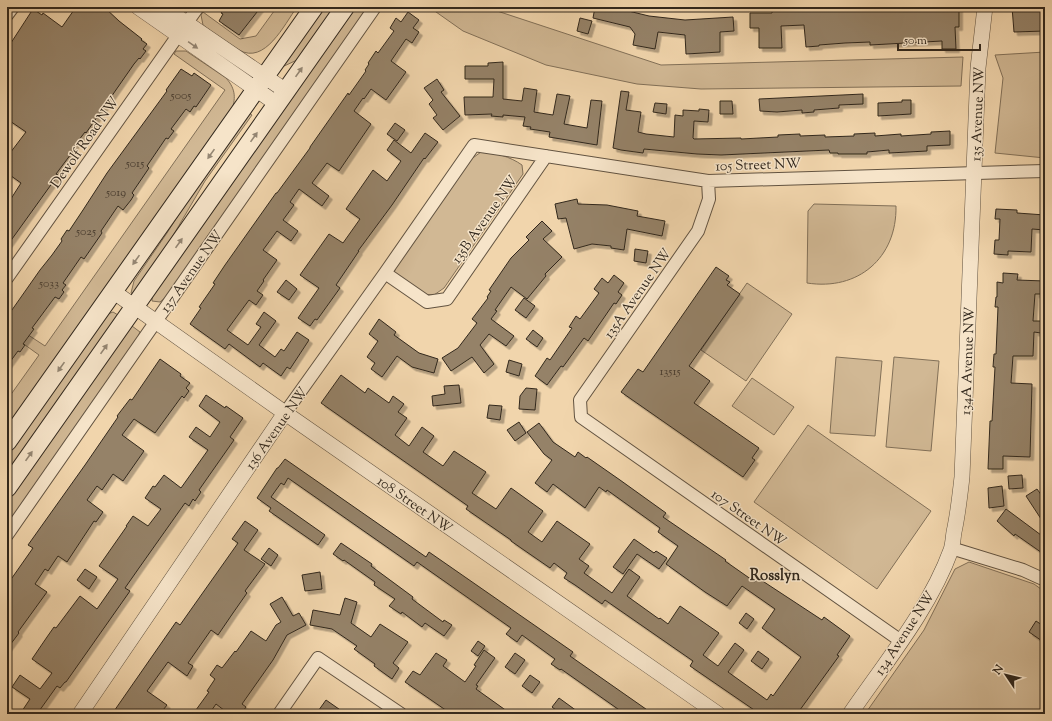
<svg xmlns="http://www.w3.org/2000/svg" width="1052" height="721" font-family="'Sorts Mill Goudy',serif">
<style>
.green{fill:#d1b894;stroke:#827058}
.building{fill:#958267;stroke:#32281d;filter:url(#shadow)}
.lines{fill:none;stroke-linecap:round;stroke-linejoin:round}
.minor-casing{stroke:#625341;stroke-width:14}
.tertiary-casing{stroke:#625341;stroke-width:16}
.secondary-casing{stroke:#32281d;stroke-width:20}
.minor{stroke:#f6e4c9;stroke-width:12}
.tertiary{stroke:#f6e4c9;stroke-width:15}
.secondary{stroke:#f6e4c9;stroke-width:18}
.oneway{fill:#948673}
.labels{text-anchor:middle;stroke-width:3;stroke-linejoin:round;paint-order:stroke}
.number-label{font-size:12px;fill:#4b3e30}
.street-label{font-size:14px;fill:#32281d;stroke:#f6e4c9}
.neighbourhood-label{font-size:15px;font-weight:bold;fill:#32281d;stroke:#f6e4c9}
</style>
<defs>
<filter id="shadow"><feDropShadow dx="3.5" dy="3.5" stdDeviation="0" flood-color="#0004"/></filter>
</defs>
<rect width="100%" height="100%" fill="#f1d5ac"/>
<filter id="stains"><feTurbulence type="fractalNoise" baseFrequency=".005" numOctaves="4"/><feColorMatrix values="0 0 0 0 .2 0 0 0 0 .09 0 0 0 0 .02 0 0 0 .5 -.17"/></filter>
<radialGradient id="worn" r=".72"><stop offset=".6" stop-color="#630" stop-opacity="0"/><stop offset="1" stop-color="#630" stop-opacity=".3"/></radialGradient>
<path class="green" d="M277,7H297C284,25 265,65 239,50C226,44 215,34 203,25L201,15L203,12L240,39L256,36Z
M320,7H335L304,51L297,60L282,67Z
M353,7H369L166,297L160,302L152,301V296Z
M429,7H485L661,65L963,57L961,86L701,89L637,84L546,65L463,31Z
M176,51H186L226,78C236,89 236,99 231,112L7,427V400L39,355L7,332V321L45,346L225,90L174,54Z
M1045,52V158L995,153L1003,78L995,55Z
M247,112L252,115L205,181L164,251L133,294L131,293L134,281L167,233L213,160Z
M481,152C494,152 511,157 522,165L523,174L444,288L434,295L421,294L394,273L396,267L470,160Z
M814,204L896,206C897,258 858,291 807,283L808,211Z
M747,283L792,314L746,381L701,350Z
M113,312L118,315L7,474V453L100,321L108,314Z
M132,326L140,332L138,337L7,526V499L125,331Z
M836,357L882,361L875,436L830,433Z
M894,357L939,361L931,451L886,447Z
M752,378L794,407L774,435L732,406Z
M808,425L931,511L877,589L754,502Z
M969,562L1034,584L1045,592V714H865L924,630L955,569Z"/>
<path class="building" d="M76,7H104L119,21L142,39L141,40L147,44L143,49L146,51L140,59L139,58L134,64L86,133L85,132L72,149L74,150L56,174L58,175L7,246V205L21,183L7,173V157L26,132L7,119V49L33,9L42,15L43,13L62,27Z
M225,7H261L239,35L219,21L223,14L221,13Z
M595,7H612L649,16L685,20L733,17L734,31L720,32V52L686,54L685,35L658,32L655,49L633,45L635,34L630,27L593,18Z
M845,7H959V27H955L956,49H942V41L870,45V42L845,43L819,45V46L806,47L804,25L781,26L782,48H759V28H750V13H772V11Z
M1012,7H1045V31L1014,32Z
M408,12L419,20L413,28L419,32L412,43L406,39L391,61L406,72L386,100L371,89L364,99L363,98L354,111L371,124L339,171L327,163L312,183L329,196L322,206L299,189L290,202L294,205L283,220L298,231L291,241L277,231L263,250L277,260L263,280L264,281L257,291L263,295L256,305L249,300L227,330L248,345L261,327L256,324L264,312L276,321L259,345L275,357L281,349L284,351L297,332L309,340L290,369L287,367L281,376L263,363L260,367L229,344L225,349L190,324L201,308L199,307L215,284L213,283L225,265L276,193H277L310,148V147L348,93L349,95L366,71L365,70L369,64L368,63L376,51L378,53L394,31L390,28L396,18L401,22Z
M580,18L592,21L588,34L577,31Z
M503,62V99L522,101L524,88L537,90L534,112L553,115L557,94L570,96L564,124L587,128L591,100L602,101L597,145L549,137L550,132L530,129L531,127L523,126L525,117L503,115V117L491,116L492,114L465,115L464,97H493L494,79H465V66H488V63Z
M181,69L192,76L194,73L211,85L196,107L194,106L190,112L186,109L171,129L174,131L168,139L166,138L149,163L147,166L149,168L132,193L134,195L131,200L123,210L118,206L101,231L102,233L84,259L81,257L63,283L66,285L62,290L64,292L59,299L55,297L32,328L34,329L23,344L25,345L20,352L18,351L7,366V317L40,270L52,255L62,241L61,239L67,230L69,231L83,210L107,173L167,91L166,90Z
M437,79L444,90L441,92L460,116L443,130L433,118L437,115L429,104L433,100L424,88Z
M621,91L629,92L626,110L641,112L638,132L646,134L674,137L675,115L683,116V110L699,111V109L709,110L708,122L694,121L693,138L694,139L741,138V139L778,137V135L800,134V136L825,135V137L854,136V134L875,133V136L901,134V136L931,134V132L950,131V145L927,146V151L889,153V150L867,152V154H838V153H830L829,150L721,155L697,154L644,149L643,153L621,150L613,148Z
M863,94V104L839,105V108L814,110V112L802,113V110L777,112L760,111L759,99Z
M902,100H911V114L878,116V103L902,102Z
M720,101H732L733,114H720Z
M655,103L667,104L666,114L653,112Z
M395,123L405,130L397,141L387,134Z
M425,133L438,142L425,159L424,158L392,205L358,251H359L336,285L340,288L317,320L315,319L310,326L298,318L319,288L300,275L329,234L343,243L360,219L346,209L373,170L387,181L401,161L387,150L394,140L411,153Z
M577,199L578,204L607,205L638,211L637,216L665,221L662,236L627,229L624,250L611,248V246L592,244L574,249L566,218L558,219L555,204Z
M996,209L1017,210V213L1045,215V230L1032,229L1031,252L1008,251V255L994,254L995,240H999L1000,219H995Z
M542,221L552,231L543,239L562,257L545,274L546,276L527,299L511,287L495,310L497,311L491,319L514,336L506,346L489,334L480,345L494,364L484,373L472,357L451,371L442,358L458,348L477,323L472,319L488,298L487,297L491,291L489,290L511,258L529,240L526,237Z
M635,249L648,251L646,263L634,261Z
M716,267L729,276L726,280L730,282L727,285L740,294L689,366L710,381L694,403L759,448L752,458L755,460L743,477L621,392L638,369L643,372Z
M1003,273L1018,274L1017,280L1045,281L1044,294H1035L1033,321H1042L1041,333L1034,332L1033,356H1013L1011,383L1032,384L1030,457L1003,456V469H988L990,421H992L995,367H993L994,354H996L998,307H995L996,297H997V282L1003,283Z
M614,275L624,283L618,292L622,295L616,304L614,303L588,341L584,338L563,367L561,366L547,385L535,376L547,358L550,360L572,328L569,327L576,316L580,319L599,293L594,289L602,278L608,283Z
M286,280L297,289L289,300L277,292Z
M524,298L535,306L526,318L515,310Z
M379,319L396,332L394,335L419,353L438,359L434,373L412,367L397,356L382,377L371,369L375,363L367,357L378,341L369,334Z
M533,330L543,338L537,347L526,339Z
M160,359L181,374L180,376L190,383L186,388L189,391L184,398L182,396L155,433L134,419L122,435L144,451L123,481L113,474L102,490L97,486L87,500L103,512L96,522L94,521L67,562L58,556L48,571L45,569L35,584L47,592L18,632L19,633L7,649V585L33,548L28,545L85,465L118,417L117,416L130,399L132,400Z
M509,360L522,364L519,376L506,372Z
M341,375L365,393L368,388L389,403L393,396L404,404L398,412L407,418L395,435L409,446L422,427L434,436L423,452L443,466L454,451L486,472L472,493L496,509L511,488L543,511L528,532L542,542L557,521L590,544L579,559L589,566L584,573L612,593L629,569L640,577L627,596L659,619L660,618L668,624L680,606L719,633L703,655L718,666L735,643L744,650L728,672L767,700L771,694L773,696L801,657L762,628L775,609L742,586L727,606L705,592L666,564L678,546L658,532L660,528L607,490L606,492L599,487L585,508L553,484L547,492L535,483L552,460L544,454L527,432L539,423L553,442L575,457L578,452L586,458L587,457L620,480L666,513L663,517L726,560L725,561L755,582L758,578L822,620L824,617L850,636L837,655L839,656L797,714H760L690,666L693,661L605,600L602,604L575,585L564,578L567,573L554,563L550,568L521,548L511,541V540L466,509L468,506L321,403Z
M459,385L461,403L433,406L432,396L445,394L444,386Z
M526,388L537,389L535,410L519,409L520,396Z
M206,395L225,408L226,406L243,418L230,437L234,440L199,490L201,492L195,501L193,499L189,506L185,503L139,568L125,588L130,591L66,682H65L60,688L57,686L37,714H20L30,699L12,687L20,675L40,689L52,673L32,659L47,637L54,627L56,628L80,596L97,609L118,579L99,566L127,526H126L133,516L148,526L161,509L145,498L153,486L155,487L164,475L181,488L208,450L189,437L196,427L210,437L220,422L199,406Z
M489,405L502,406L500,420L487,418Z
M519,422L526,433L515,441L507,430Z
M285,459L426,557L429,552L573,652L570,656L653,714H625L561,669L560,670L551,664L555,659L522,635L517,642L506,634L511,628L417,562L414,566L288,478L284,485L281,483L271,497L325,535L318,545L269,511L271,508L257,498L277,468H278Z
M1022,475L1023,488L1009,489L1008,476Z
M1002,486L1004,506L989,508L988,488Z
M1037,489L1045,500V525L1026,496Z
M1006,509L1045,538V555L1015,534L1014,536L997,521Z
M245,521L258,530L244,550L265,564L245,591L247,593L233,613L218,635L211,630L188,663L193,666L187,676L168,662L147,691L167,705L160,714H112L176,622L180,625L238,543L232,539Z
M634,539L654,553L656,551L667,558L659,569L637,554L623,574L613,567Z
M341,543L372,564L371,566L413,597L412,599L443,622L444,620L452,625L444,636L425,623L422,627L402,612L401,614L389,606L395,599L374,585L375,582L344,560L343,561L333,554Z
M269,548L278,555L271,566L261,559Z
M85,569L97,577L89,589L77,580Z
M320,572L322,589L305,591L302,575Z
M282,597L293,616L299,613L306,625L287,635L273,660L242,704L246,707L241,714H229L216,704L209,714H193L209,692L207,691L215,679L210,675L217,665L222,668L235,651L236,652L251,631L266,641L276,625L281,622L270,604Z
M345,598L357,602L351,623L371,637L380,624L408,642L393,663L399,668L392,679L374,666L375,664L354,649L357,646L332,629L310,625L313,610L340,615Z
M746,613L754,619L747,629L739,623Z
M1036,621L1045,627V643L1029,632Z
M478,641L485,646L478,656L471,651Z
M484,650L495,658L476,685L478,686L476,689L511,714H478L472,710L469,714H444L447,711L405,682L413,671L420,675L436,653L447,660L443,666L465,682L476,666L474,665Z
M758,651L769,659L762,669L751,661Z
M515,653L525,660L515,674L505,667Z
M530,675L540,682L532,693L522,686Z
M559,698L581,714H561L552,707Z
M326,700L346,714H316Z"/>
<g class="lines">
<defs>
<path id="minor" d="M7,15L13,7
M708,181L709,199L698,231L580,400L581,417L901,641
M385,273L427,302L447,299L546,156
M7,278L198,7
M285,413L385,273L474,145L708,181L1045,171
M7,535L375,7
M951,548L1023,570L1045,580
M279,714L318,658L401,714"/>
<path id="tertiary" d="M138,7L277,104
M163,7L286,91
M114,292L285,413L718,714
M80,714L285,413
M850,714C885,663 930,608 951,550C953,544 953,538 954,532C958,514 960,495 962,477L978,68L985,7"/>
<path id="secondary" d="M7,442L314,7
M7,488L345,7"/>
</defs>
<use href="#minor" class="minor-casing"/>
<use href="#tertiary" class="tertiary-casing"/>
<use href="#secondary" class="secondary-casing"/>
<use href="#minor" class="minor"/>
<use href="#tertiary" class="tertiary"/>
<use href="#secondary" class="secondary"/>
</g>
<defs><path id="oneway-solid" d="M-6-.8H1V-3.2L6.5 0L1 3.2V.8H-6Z"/></defs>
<g class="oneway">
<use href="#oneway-solid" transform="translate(193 45) rotate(35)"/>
<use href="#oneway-solid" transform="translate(299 72) rotate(-55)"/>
<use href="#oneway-solid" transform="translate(254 137) rotate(-55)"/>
<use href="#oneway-solid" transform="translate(211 154) rotate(125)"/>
<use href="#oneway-solid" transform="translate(179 243) rotate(-55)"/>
<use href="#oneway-solid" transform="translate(136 260) rotate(125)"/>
<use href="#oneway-solid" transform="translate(104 349) rotate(-55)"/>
<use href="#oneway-solid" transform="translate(61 367) rotate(125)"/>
<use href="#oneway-solid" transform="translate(29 456) rotate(-55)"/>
</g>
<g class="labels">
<g class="number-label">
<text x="181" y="99">5005</text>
<text x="135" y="167">5015</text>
<text x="116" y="196">5019</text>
<text x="86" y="235">5025</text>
<text x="49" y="287">5033</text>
<text x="670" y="375">13515</text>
</g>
<g class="street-label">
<text transform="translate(977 114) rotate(-88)" y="5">135 Avenue NW</text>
<text transform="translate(84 142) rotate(-55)" y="5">Dewolf Road NW</text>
<text transform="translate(758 164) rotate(-2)" y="5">105 Street NW</text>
<text transform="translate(484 219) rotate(-55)" y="5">135B Avenue NW</text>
<text transform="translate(191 271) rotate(-55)" y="5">137 Avenue NW</text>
<text transform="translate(637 293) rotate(-55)" y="5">135A Avenue NW</text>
<text transform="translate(967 361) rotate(-88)" y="5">134A Avenue NW</text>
<text transform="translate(276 428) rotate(-55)" y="5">136 Avenue NW</text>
<text transform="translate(415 504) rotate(35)" y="5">108 Street NW</text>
<text transform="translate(749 517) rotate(35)" y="5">107 Street NW</text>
<text transform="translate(904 633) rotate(-57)" y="5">134 Avenue NW</text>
</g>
<g class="neighbourhood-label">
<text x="775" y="580">Rosslyn</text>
</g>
</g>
<rect width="1052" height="721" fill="none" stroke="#f1d5ac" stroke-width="24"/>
<rect x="8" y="8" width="1036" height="705" fill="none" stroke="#32281d" stroke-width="2"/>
<rect x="12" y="12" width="1028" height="697" fill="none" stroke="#32281d"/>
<g transform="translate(1006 675) rotate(305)" stroke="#f6e4c9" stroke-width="3" paint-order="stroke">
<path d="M0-3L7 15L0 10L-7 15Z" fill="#32281d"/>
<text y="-6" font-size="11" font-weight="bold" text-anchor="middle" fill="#32281d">N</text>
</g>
<path d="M898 44v6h82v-6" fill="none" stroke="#32281d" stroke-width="2"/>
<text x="904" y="44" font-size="12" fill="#32281d" stroke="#f6e4c9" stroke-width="3" paint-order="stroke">50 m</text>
<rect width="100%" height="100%" filter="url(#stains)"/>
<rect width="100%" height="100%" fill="url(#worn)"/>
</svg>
